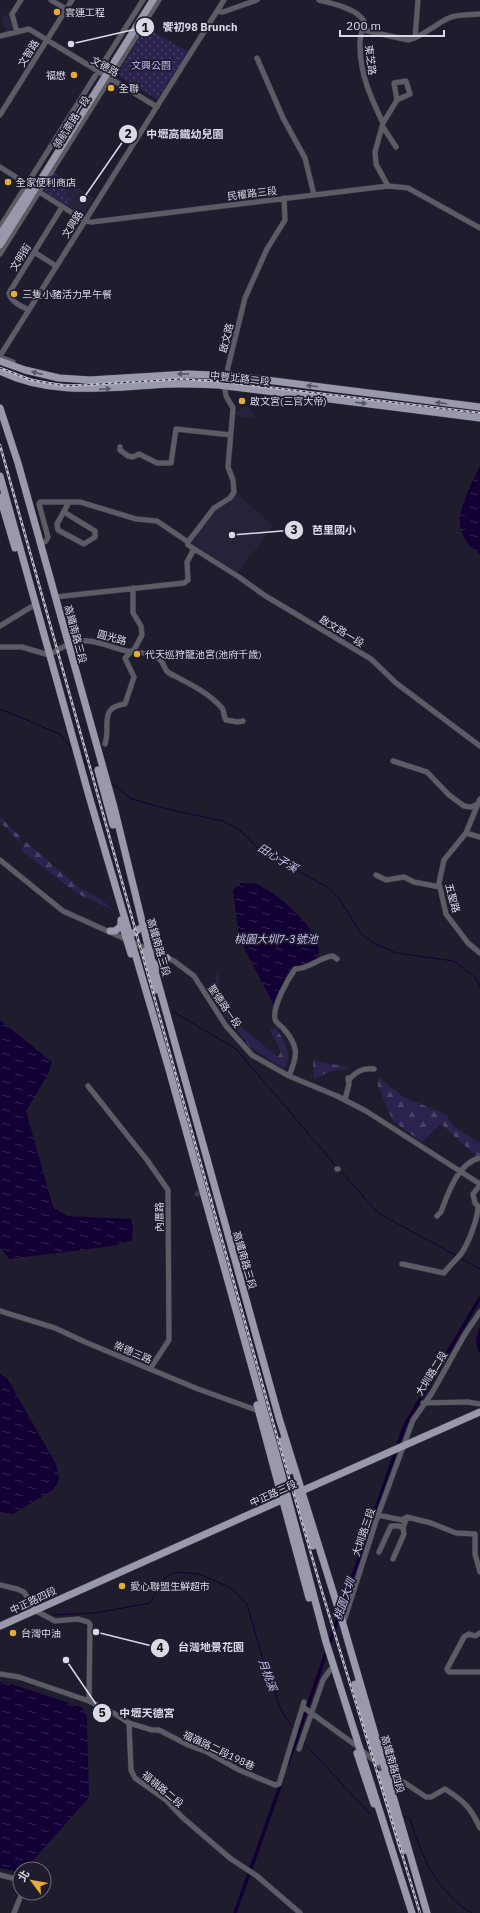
<svg xmlns="http://www.w3.org/2000/svg" width="480" height="1913" font-family="'IBM Plex Sans','Noto Sans TC',sans-serif">
<style>
.built{fill:#26223a}
.forest{fill:url(#forest-firs)}
.park{fill:url(#park-dots)}
.water{fill:url(#water-ripples)}
.lines{fill:none;stroke-linecap:round;stroke-linejoin:round}
.stream{stroke:#120035;stroke-width:1}
.canal{stroke:#120035;stroke-width:3.5}
.minor-tunnel{stroke:#3b384a;stroke-width:5;stroke-dasharray:5 2.5;stroke-linecap:butt}
.minor-casing{stroke:#393648;stroke-width:6}
.major-casing{stroke:#393648;stroke-width:8}
.minor{stroke:#5c5c65;stroke-width:5}
.major{stroke:#9a99ac;stroke-width:7}
.rail-casing{stroke:#bfbecc;stroke-width:2.5}
.rail{stroke:#1f1c2e;stroke-width:1;stroke-dasharray:3;stroke-linecap:butt}
.oneway{fill:#565467}
.poi-dot{fill:#e7ac37;stroke:#1f1c2e;stroke-width:1.5}
.labels{text-anchor:middle;stroke-width:3.5;stroke-linejoin:round;paint-order:stroke}
.poi-label{font-size:10px;fill:#dad9e6;stroke:#1f1c2e;text-anchor:start}
.street-label{font-size:10px;fill:#dad9e6;stroke:#1f1c2e}
.park-label{font-size:10px;fill:#beb6f8;stroke:#1f1c2e}
.water-label{font-size:11px;font-style:italic;fill:#c6c1ed;stroke:#1f1c2e}
.leader{fill:none;stroke:#dad9e6;stroke-width:1.5}
.callout-dot{fill:#dad9e6;stroke:#1f1c2e;stroke-width:1.5}
.mark-label{font-size:12px;text-anchor:middle;font-weight:bold;fill:#111}
.callout-label{font-size:11px;text-anchor:middle;font-weight:bold;fill:#dad9e6;stroke:#1f1c2e;stroke-width:3.5;stroke-linejoin:round;paint-order:stroke}
</style>
<defs>
<pattern id="forest-firs" width="22" height="20" patternUnits="userSpaceOnUse"><rect width="22" height="20" fill="#2b224d"/><path d="M5 1l3.5 6h-7zM16 11l3.5 6h-7z" fill="#494267"/></pattern>
<pattern id="park-dots" width="8" height="8" patternUnits="userSpaceOnUse"><rect width="8" height="8" fill="#2b224d"/><path d="M2 2h.1M6 6h.1" fill="none" stroke="#494267" stroke-width="1.8" stroke-linecap="round"/></pattern>
<pattern id="water-ripples" width="26" height="14" patternUnits="userSpaceOnUse"><rect width="26" height="14" fill="#120035"/><path d="M2 4q2-2 4 0t4 0M15 11q2-2 4 0t4 0" fill="none" stroke="#342552"/></pattern>
</defs>
<rect width="100%" height="100%" fill="#1f1c2e"/>
<path class="built" d="M10,14L15,30L5,32L1,16Z
M72,184L94,198L83,215L68,207L73,200L65,195Z
M245,406L249,407L254,417L244,418L234,414V411L237,412Z
M237,493L273,526L238,573L191,543L218,507L230,500Z"/>
<path class="forest" d="M0,817L20,836L19,841L0,822Z
M26,842L81,889L101,899L113,910L76,893L21,850Z
M218,966L220,1000L240,1026L278,1057L281,1051L270,1030L276,1028C284,1042 294,1053 284,1069L250,1047L216,1002L215,988Z
M313,1060L350,1068L331,1071L314,1079Z
M378,1077L405,1098L446,1114L453,1126L480,1143V1156H476L441,1124L422,1142L393,1121L378,1086Z"/>
<path class="park" d="M146,27L188,52L157,99L120,77L118,73Z
M54,172L72,184L65,195L73,200L68,207L45,191V187Z"/>
<path class="water" d="M480,466V554C443,530 466,496 480,466Z
M241,883C246,883 252,883 256,884C275,890 332,938 316,959C311,967 298,962 291,969C286,974 278,998 274,1005L245,950L238,929L233,890Z
M0,1020L52,1062L49,1072L26,1111L53,1207L67,1216L131,1219L133,1228L132,1240L113,1246L9,1259L0,1247Z
M480,1327V1354C475,1345 475,1335 480,1327Z
M0,1374L7,1378L56,1464L59,1480L54,1489L13,1514L0,1512Z
M5,1682L81,1707L86,1712L87,1720L89,1795L87,1800L26,1868L20,1869V1872L0,1868V1683Z"/>
<g class="lines">
<path class="stream" d="M0,709L60,734L74,752
M83,761L95,770
M110,782L132,799L171,810L223,821L241,831L261,851L329,888L340,900L362,935L375,944L396,953L454,961L476,978L480,987
M172,1011L236,1049L337,1167
M339,1169L378,1213L457,1256
M460,1258L480,1269
M52,1615L95,1613L150,1603L165,1577L176,1572L199,1574L229,1587L247,1604L262,1657L282,1712L293,1728
M296,1733L300,1738
M303,1742L371,1815
M402,1815L410,1819C422,1857 436,1892 472,1913"/>
<path class="canal" d="M288,1763L405,1425L480,1298
M235,1913L281,1784"/>
<path class="minor-tunnel" d="M195,1193L220,1202"/>
<defs>
<path id="minor" d="M51,0L66,9
M319,0C333,4 356,8 364,21C363,29 359,37 360,46C360,74 371,98 383,123L375,152L376,164L388,186
M217,11L223,12L257,0
M363,30L408,40C423,37 435,24 449,18C458,14 470,15 480,14
M17,32L12,14L21,0
M0,36L29,29L157,107
M415,38L418,0
M257,58L283,118L305,158L314,195
M0,115L72,0
M383,123L397,100L410,94L406,81L394,83L397,100
M383,127L396,147
M0,167L85,221L92,222L388,186L408,188L480,228
M0,227L143,0
M34,252L56,266
M0,254L159,0
M29,310C21,306 11,302 9,293L62,207
M0,356L224,0
M0,357L13,362
M120,447V450L128,456L133,457L139,454L157,463H171L176,429L231,435
M64,512L95,531V537L84,544L58,530L57,524L69,502
M188,542L214,508L230,498L234,492L233,480L228,467L233,408L226,396L225,389L228,367L245,298L267,249L285,220L284,198
M40,544L46,541L48,537L39,504L40,502H80L136,519L157,521L188,542V545L239,577L264,595L371,659L396,683L480,746
M55,597L184,583L188,580L187,562L194,549
M0,626L31,607
M0,647H22L49,655C56,651 64,646 71,643C91,636 107,647 127,651C139,653 148,652 159,659C165,663 163,669 169,673C188,683 208,692 222,708C225,712 223,716 226,720L238,722L243,721
M105,744C111,727 98,707 125,704L134,677L125,658L135,648L142,635L141,626L133,613V588
M393,761L427,772L449,795L464,806L471,807L478,804
M480,799L466,833L444,860L439,883L446,914L468,943L480,953
M466,833L480,837
M0,860L63,911L174,961L194,976L226,1026L252,1055L289,1076L337,1096L366,1111L480,1184
M376,875L386,880L404,877L414,882L440,887
M289,1076C298,1055 299,1046 283,1028C280,1025 276,1023 275,1019C272,1007 288,979 295,969C310,969 319,957 333,956L337,959
M349,1080C356,1071 363,1068 374,1069
M88,1086L147,1160L168,1190L169,1340L150,1369
M345,1100L349,1084L348,1078
M337,1169H338
M437,1216L441,1212C448,1193 458,1163 480,1158
M402,1264L444,1273C449,1266 455,1261 461,1254C468,1244 478,1219 478,1206L475,1203L473,1194L480,1185
M0,1311L55,1328L85,1342L198,1389L259,1411
M423,1403L468,1402L480,1404
M378,1515L402,1520L407,1517L431,1523L456,1533L475,1534V1554L480,1572
M379,1552L391,1526H399L403,1528
M393,1559L404,1534L403,1528L407,1517
M0,1585L17,1589L24,1592L36,1611L55,1621L78,1619L88,1622L90,1624L89,1701
M343,1624L378,1515L413,1420L432,1393L465,1334L480,1312
M480,1633L475,1636L469,1634L464,1637L447,1669L449,1672H480
M0,1674L19,1677L89,1701L115,1714L129,1723L131,1770L135,1778L166,1800L182,1817L231,1859L257,1876L300,1913
M303,1707L354,1744L384,1769L426,1797H431L445,1789C464,1801 471,1808 480,1828
M129,1723L152,1730H159L188,1745L207,1752L239,1770L275,1785L279,1784L304,1702
M299,1749L323,1680L330,1670
M0,1875L20,1880
M14,1913L22,1893"/>
<path id="major" d="M0,235L28,192
M0,245L153,0
M0,361L25,370L59,378L90,380L188,374L235,376L480,407
M0,371C49,395 101,388 154,385C175,383 196,384 218,385L480,418
M0,408L18,463L114,807L149,950L279,1418L343,1624L427,1913
M0,476L89,796L168,1066L277,1457L326,1642L412,1913
M0,497L15,548
M98,770L113,825
M110,931H115L121,926V920
M124,931L131,954
M129,933H134L139,929
M145,951L156,990
M156,969L158,964L167,958
M257,1405L309,1598
M281,1441L290,1471
M296,1491L313,1546
M297,1493L480,1412
M0,1626L286,1498
M355,1684L377,1762
M357,1753L374,1804
M380,1774L403,1851"/>
</defs>
<use href="#minor" class="minor-casing"/>
<use href="#major" class="major-casing"/>
<use href="#minor" class="minor"/>
<use href="#major" class="major"/>
<defs>
<path id="rail" d="M0,368L31,380L65,386L182,379L218,381L480,413
M0,445L274,1426L323,1595L420,1913"/>
</defs>
<use href="#rail" class="rail-casing"/>
<use href="#rail" class="rail"/>
</g>
<defs><path id="oneway-solid" d="M-6-.8H1V-3.2L6.5 0L1 3.2V.8H-6Z"/></defs>
<g class="oneway">
<use href="#oneway-solid" transform="translate(37 373) rotate(-165)"/>
<use href="#oneway-solid" transform="translate(183 374) rotate(179)"/>
<use href="#oneway-solid" transform="translate(312 386) rotate(-173)"/>
<use href="#oneway-solid" transform="translate(105 389) rotate(-4)"/>
<use href="#oneway-solid" transform="translate(361 403) rotate(7)"/>
<use href="#oneway-solid" transform="translate(441 403) rotate(-173)"/>
</g>
<g class="poi-dot">
<circle cx="57" cy="12" r="4"/>
<circle cx="74" cy="75" r="4"/>
<circle cx="111" cy="88" r="4"/>
<circle cx="8" cy="182" r="4"/>
<circle cx="14" cy="294" r="4"/>
<circle cx="242" cy="401" r="4"/>
<circle cx="137" cy="654" r="4"/>
<circle cx="122" cy="1586" r="4"/>
<circle cx="13" cy="1633" r="4"/>
</g>
<g class="labels">
<g class="poi-label">
<text x="65" y="16">雲連工程</text>
<text x="66" y="79" text-anchor="end">福懋</text>
<text x="119" y="92">全聯</text>
<text x="16" y="186">全家便利商店</text>
<text x="22" y="298">三隻小豬活力早午餐</text>
<text x="250" y="405">啟文宮(三官大帝)</text>
<text x="145" y="658">代天巡狩龍池宮(池府千歲)</text>
<text x="130" y="1590">愛心聯盟生鮮超市</text>
<text x="21" y="1637">台灣中油</text>
</g>
<g class="street-label">
<text transform="translate(28 53) rotate(-58)" y="4">文智路</text>
<text transform="translate(371 60) rotate(83)" y="4">東芝路</text>
<text transform="translate(105 66) rotate(29)" y="4">文德路</text>
<text transform="translate(71 122) rotate(-58)" y="4">領航南路一段</text>
<text transform="translate(252 193) rotate(-7)" y="4">民權路三段</text>
<text transform="translate(72 224) rotate(-58)" y="4">文興路</text>
<text transform="translate(20 257) rotate(-58)" y="4">文明街</text>
<text transform="translate(226 338) rotate(-76)" y="4">啟文路</text>
<text transform="translate(240 378) rotate(6)" y="4">中豐北路二段</text>
<text transform="translate(342 631) rotate(31)" y="4">啟文路一段</text>
<text transform="translate(76 634) rotate(75)" y="4">高鐵南路三段</text>
<text transform="translate(112 637) rotate(15)" y="4">圓光路</text>
<text transform="translate(453 898) rotate(75)" y="4">五聖路</text>
<text transform="translate(159 947) rotate(74)" y="4">高鐵南路三段</text>
<text transform="translate(225 1006) rotate(55)" y="4">聖德路一段</text>
<text transform="translate(159 1217) rotate(-91)" y="4">內厝路</text>
<text transform="translate(245 1260) rotate(74)" y="4">高鐵南路三段</text>
<text transform="translate(133 1352) rotate(23)" y="4">崇德三路</text>
<text transform="translate(431 1373) rotate(-58)" y="4">大圳路二段</text>
<text transform="translate(273 1493) rotate(-24)" y="4">中正路三段</text>
<text transform="translate(363 1532) rotate(-71)" y="4">大圳路三段</text>
<text transform="translate(33 1600) rotate(-25)" y="4">中正路四段</text>
<text transform="translate(219 1750) rotate(25)" y="4">福嶺路二段198巷</text>
<text transform="translate(393 1764) rotate(74)" y="4">高鐵南路四段</text>
<text transform="translate(163 1789) rotate(40)" y="4">福嶺路二段</text>
</g>
<g class="park-label">
<text x="151" y="69">文興公園</text>
</g>
<g class="water-label">
<text transform="translate(278 858) rotate(31)" y="4">田心子溪</text>
<text x="276" y="943">桃園大圳7-3號池</text>
<text transform="translate(344 1599) rotate(-71)" y="4">桃園大圳</text>
<text transform="translate(268 1675) rotate(70)" y="4">月桃溪</text>
</g>
</g>
<path class="leader" d="M71 44L145 27M83 199L128 134M232 535L294 530M96 1632L160 1648M66 1660L102 1713"/>
<g class="callout-dot">
<circle cx="71" cy="44" r="4"/>
<circle cx="83" cy="199" r="4"/>
<circle cx="232" cy="535" r="4"/>
<circle cx="96" cy="1632" r="4"/>
<circle cx="66" cy="1660" r="4"/>
<circle cx="145" cy="27" r="10"/>
<circle cx="128" cy="134" r="10"/>
<circle cx="294" cy="530" r="10"/>
<circle cx="160" cy="1648" r="10"/>
<circle cx="102" cy="1713" r="10"/>
</g>
<g class="mark-label">
<text x="145" y="32">1</text>
<text x="128" y="138">2</text>
<text x="294" y="534">3</text>
<text x="160" y="1652">4</text>
<text x="102" y="1717">5</text>
</g>
<g class="callout-label">
<text x="200" y="31">饗初98 Brunch</text>
<text x="185" y="138">中壢高鐵幼兒園</text>
<text x="334" y="534">芭里國小</text>
<text x="211" y="1651">台灣地景花園</text>
<text x="147" y="1717">中壢天德宮</text>
</g>
<g transform="translate(32 1881) rotate(302)"><circle r="19" fill="#1f1c2e" stroke="#6a6878"/>
<path d="M0-3L7 15L0 10L-7 15Z" fill="#e7ac37"/>
<text y="-6" font-size="11" font-weight="bold" text-anchor="middle" fill="#dad9e6">北</text>
</g>
<path d="M340 30v6h104v-6" fill="none" stroke="#dad9e6" stroke-width="2"/>
<text x="346" y="30" font-size="12" fill="#dad9e6" stroke="#1f1c2e" stroke-width="3" paint-order="stroke">200 m</text>
</svg>
